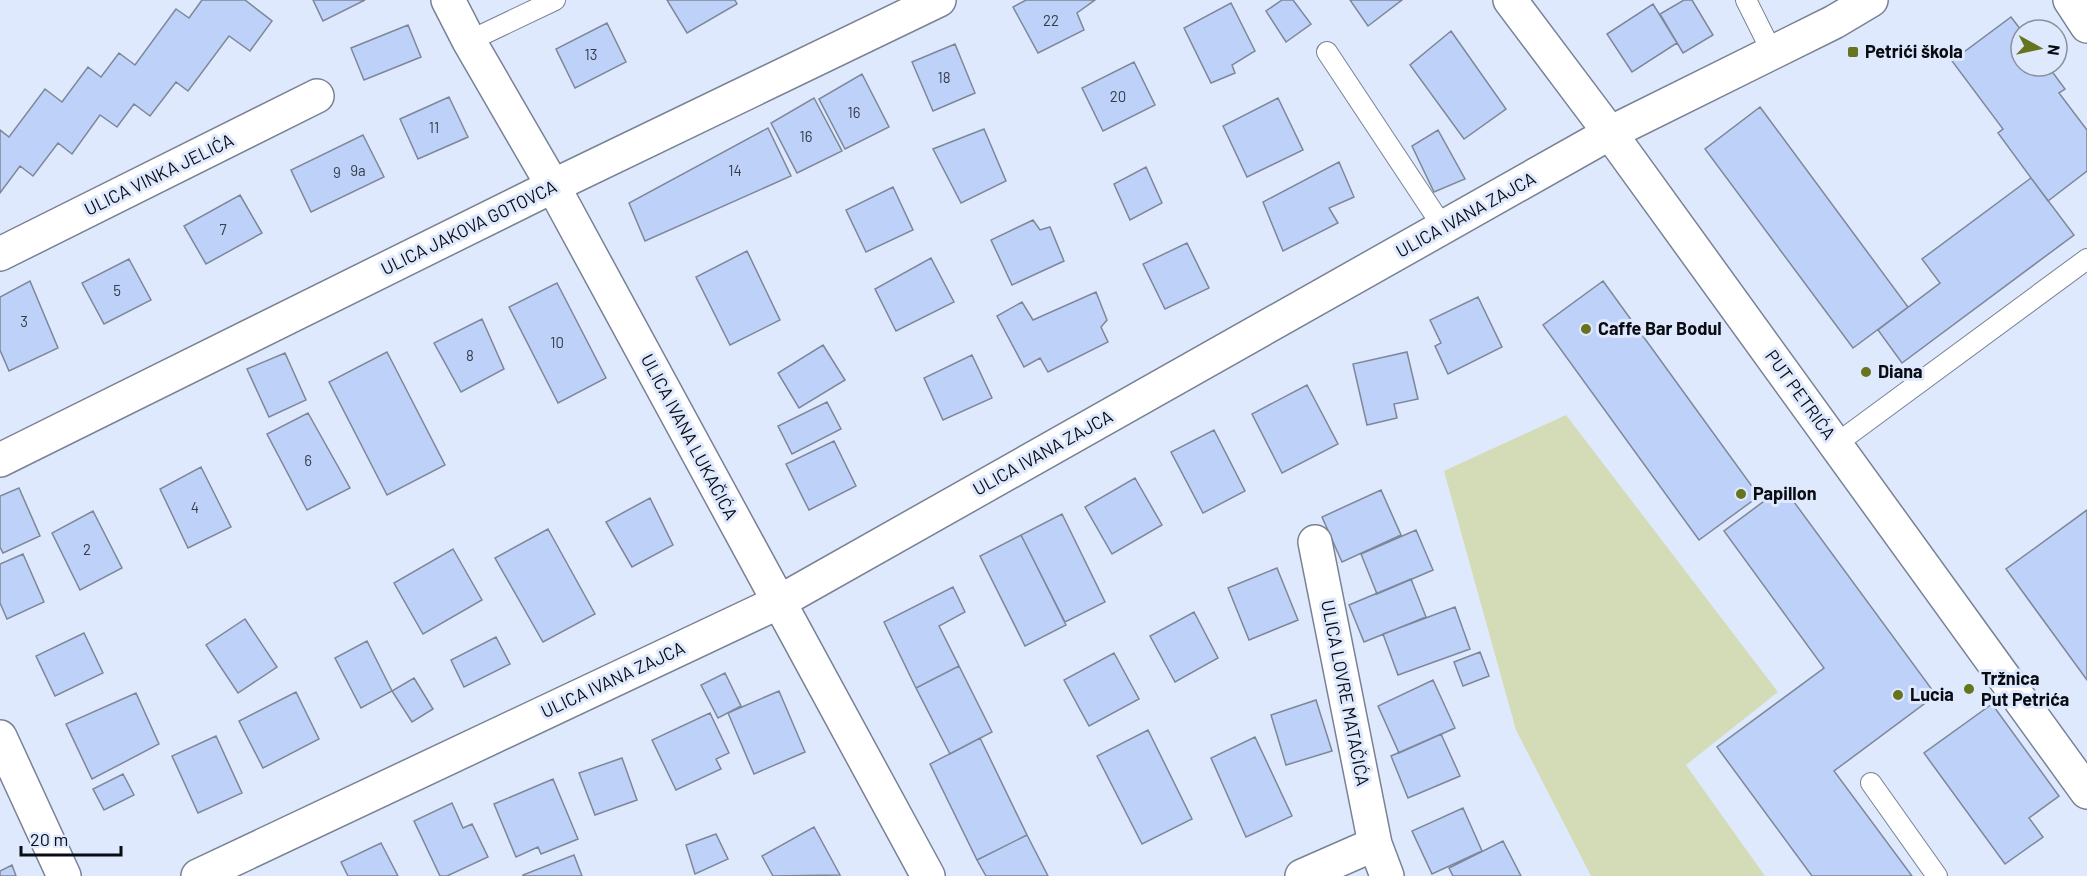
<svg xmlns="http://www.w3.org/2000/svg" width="2087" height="876" font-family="Barlow,sans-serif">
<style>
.green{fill:#d3dcb7}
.building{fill:#bdd1f9;stroke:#7e8799;stroke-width:1.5}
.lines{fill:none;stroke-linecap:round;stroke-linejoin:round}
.lane-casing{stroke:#798294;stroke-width:22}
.street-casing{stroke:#798294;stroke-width:36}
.lane{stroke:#fff;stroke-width:20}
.street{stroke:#fff;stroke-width:33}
.poi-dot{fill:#667420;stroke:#dfe9fd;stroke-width:2}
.labels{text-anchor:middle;stroke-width:6;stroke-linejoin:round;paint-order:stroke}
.number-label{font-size:15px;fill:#363d4c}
.poi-label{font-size:18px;font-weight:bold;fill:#090c13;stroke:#dfe9fd;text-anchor:start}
.street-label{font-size:18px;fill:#090c13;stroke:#dfe9fd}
</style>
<rect width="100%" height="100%" fill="#dfe9fd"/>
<path class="green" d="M1566,415L1778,692L1686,765L1765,876H1591L1516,730L1444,471Z"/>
<path class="building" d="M202,0H245L272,21L250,51L229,36L188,91L176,82L150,116L134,104L117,127L100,115L72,154L58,143L33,176L20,166L0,193V130L9,137L45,89L62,102L88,67L101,77L119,53L135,65L176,9L189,18Z
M313,0H365L323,21Z
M667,0H735L737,4L687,33Z
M1026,0H1095L1077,13L1084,30L1038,53L1013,7Z
M1282,0H1293L1311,24L1286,42L1266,11Z
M1350,0H1402L1368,26Z
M1684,0H1692L1713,35L1683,53L1660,14Z
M1231,3L1255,51L1232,65L1235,73L1211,83L1184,28Z
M1653,4L1677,43L1632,72L1607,34Z
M2011,17L2021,30V66H2048L2065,89L2059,93L2087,130V171L2048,201L1998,133L2003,129L1952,61Z
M607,23L626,62L575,88L556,49Z
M408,25L421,57L364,80L351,48Z
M1451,31L1506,109L1464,139L1410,65Z
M955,44L975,93L933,111L912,62Z
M1134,62L1155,105L1103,131L1082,88Z
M862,74L889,127L845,149L819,99Z
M449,97L468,137L418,159L400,119Z
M814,98L842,151L797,173L771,123Z
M1278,98L1303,150L1247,177L1223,126Z
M1760,107L1908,307L1853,348L1705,149Z
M768,128L791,176L645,241L629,203Z
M984,129L1006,181L961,203L933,149Z
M1438,130L1465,179L1434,192L1412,146Z
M363,135L384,177L311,212L291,170Z
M1339,162L1354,197L1329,208L1338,223L1283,251L1263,202Z
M1146,167L1162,203L1130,220L1114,184Z
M2031,178L2074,235L1902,363L1878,330L1940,283L1922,259Z
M893,187L913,230L866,252L846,210Z
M240,195L262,233L206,264L184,226Z
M1033,220L1040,230L1050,227L1064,261L1012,285L991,240Z
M1187,243L1209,288L1165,309L1143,264Z
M747,251L780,320L730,345L696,277Z
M931,258L954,302L896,331L875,289Z
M129,259L151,300L104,324L82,283Z
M30,281L58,348L9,371L0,350V297Z
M1603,281L1759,496L1699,540L1543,325Z
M557,283L606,378L558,403L509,307Z
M1096,292L1107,320L1101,327L1108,342L1048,372L1040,358L1024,367L997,316L1022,302L1033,320Z
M1478,297L1502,347L1448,374L1435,346L1441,343L1430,320Z
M482,319L504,369L461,392L434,343Z
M823,345L845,380L799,408L778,373Z
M387,352L445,465L387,495L329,382Z
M1407,352L1418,399L1394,404L1397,418L1367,425L1353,364Z
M285,353L306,400L269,417L247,369Z
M972,355L992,398L943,420L924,378Z
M1307,385L1338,444L1282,473L1252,414Z
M827,402L841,429L792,454L778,426Z
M308,413L350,488L307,510L267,434Z
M1214,430L1245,491L1203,513L1171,452Z
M834,441L856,486L809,510L786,464Z
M201,467L231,527L188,548L160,489Z
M1135,478L1162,525L1112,554L1085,507Z
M1783,487L1936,695L1834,771L1912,876H1812L1717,747L1824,668L1724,531Z
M19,488L40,536L3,553L0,547V496Z
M1381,490L1401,535L1342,562L1322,517Z
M650,498L673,545L632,567L606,522Z
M2087,510V680L2006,569Z
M93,511L122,568L80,590L52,533Z
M1062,514L1105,602L1065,622L1021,535Z
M548,529L595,614L543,642L495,558Z
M1416,530L1433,570L1377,594L1361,554Z
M1021,535L1066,625L1025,646L980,556Z
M453,549L482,600L423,634L394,583Z
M23,554L44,602L7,619L0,603V564Z
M1277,568L1298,620L1249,640L1228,588Z
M1411,579L1426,617L1364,642L1349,605Z
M953,587L965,612L939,626L959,666L916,688L884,622Z
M1455,607L1470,649L1398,675L1383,634Z
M1194,612L1218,658L1175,682L1150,636Z
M245,619L277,667L238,693L206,645Z
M84,633L103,673L55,696L36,656Z
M496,637L510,664L464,687L451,660Z
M367,641L392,691L361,708L335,658Z
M1480,652L1489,676L1463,686L1454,662Z
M1114,653L1139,699L1089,726L1064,680Z
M959,666L992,732L950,754L916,688Z
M725,673L741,706L718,718L701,685Z
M414,678L433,709L412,722L392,691Z
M1433,680L1455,728L1399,753L1378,706Z
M779,691L805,752L754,774L728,713Z
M296,692L319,739L263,768L239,721Z
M136,693L159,744L92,779L66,724Z
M1316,700L1332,751L1286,765L1271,715Z
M1992,704L2059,796L2029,818L2043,837L2005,864L1924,753Z
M710,713L729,753L716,759L721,769L676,790L652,740Z
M1148,730L1192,819L1142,844L1097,756Z
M1441,734L1460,776L1408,798L1391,756Z
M216,736L242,793L198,813L172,756Z
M1255,737L1292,816L1246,837L1211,758Z
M980,738L1027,835L977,860L930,764Z
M622,758L637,800L595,815L579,773Z
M123,774L134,795L104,810L93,789Z
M553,779L578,839L541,854L538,847L516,857L494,804Z
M452,803L463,828L472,824L488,857L447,876H440L414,821Z
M1463,808L1482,851L1432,874L1412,831Z
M814,827L840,875L773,876L762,856Z
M716,834L728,859L695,874L686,845Z
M1027,835L1048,876H986L977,860Z
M1503,841L1521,876H1453L1449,868Z
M381,843L398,876H348L341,862Z
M574,855L582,876H523V875Z
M12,865L16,876H0V871Z"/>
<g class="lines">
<defs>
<path id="lane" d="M1746,0L1772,52
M469,41L555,0
M1327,52L1443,227
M1836,444L2087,259
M1871,783L1937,876"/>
<path id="street" d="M448,0L469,41L553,186L928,876
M1510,0L1610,133L2087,792
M2070,0L2087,26
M0,254L317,96
M0,460L553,186L939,0
M1315,542L1375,844L1387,876
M0,737L64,876
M198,876L779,602L1610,133L1834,22L1871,0
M1302,876L1375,844"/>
</defs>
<use href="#lane" class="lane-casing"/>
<use href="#street" class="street-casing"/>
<use href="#lane" class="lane"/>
<use href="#street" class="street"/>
</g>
<g class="poi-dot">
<rect x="1847" y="46" width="12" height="12" rx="3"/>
<circle cx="1586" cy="329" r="6"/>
<circle cx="1866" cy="372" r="6"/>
<circle cx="1741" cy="494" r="6"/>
<circle cx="1969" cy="689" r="6"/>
<circle cx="1898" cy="695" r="6"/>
</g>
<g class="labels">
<g class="number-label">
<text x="1051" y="26">22</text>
<text x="591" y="60">13</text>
<text x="944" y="83">18</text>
<text x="1118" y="102">20</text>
<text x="854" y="118">16</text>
<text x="434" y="133">11</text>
<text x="806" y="142">16</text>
<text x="358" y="176">9a</text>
<text x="735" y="176">14</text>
<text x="337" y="178">9</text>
<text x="223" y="235">7</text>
<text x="117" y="296">5</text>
<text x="24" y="327">3</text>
<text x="557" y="348">10</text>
<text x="470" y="361">8</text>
<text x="308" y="466">6</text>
<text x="195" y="513">4</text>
<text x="87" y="555">2</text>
</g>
<g class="poi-label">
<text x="1865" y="58">Petrići škola</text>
<text x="1598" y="335">Caffe Bar Bodul</text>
<text x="1878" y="378">Diana</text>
<text x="1753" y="500">Papillon</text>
<text x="1981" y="685">Tržnica<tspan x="1981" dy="21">Put Petrića</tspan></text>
<text x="1910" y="701">Lucia</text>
</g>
<g class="street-label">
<text transform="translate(159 175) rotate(-26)" y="6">ULICA VINKA JELIĆA</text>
<text transform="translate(1466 215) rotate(-29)" y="6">ULICA IVANA ZAJCA</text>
<text transform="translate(469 228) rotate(-26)" y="6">ULICA JAKOVA GOTOVCA</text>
<text transform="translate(1800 395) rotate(54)" y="6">PUT PETRIĆA</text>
<text transform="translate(689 437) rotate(62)" y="6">ULICA IVANA LUKAČIĆA</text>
<text transform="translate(1043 453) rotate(-29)" y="6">ULICA IVANA ZAJCA</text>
<text transform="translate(613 680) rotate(-25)" y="6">ULICA IVANA ZAJCA</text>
<text transform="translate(1345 693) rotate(79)" y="6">ULICA LOVRE MATAČIĆA</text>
</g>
</g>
<g transform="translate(2039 48) rotate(98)"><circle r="28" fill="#dfe9fd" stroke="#89919f" stroke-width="1.5"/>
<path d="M0-4.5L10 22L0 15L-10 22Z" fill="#667420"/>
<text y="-9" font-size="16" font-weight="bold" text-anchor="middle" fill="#090c13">N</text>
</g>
<path d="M21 846v9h100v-9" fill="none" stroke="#090c13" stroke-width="3"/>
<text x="30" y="846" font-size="18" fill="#090c13" stroke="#dfe9fd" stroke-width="4.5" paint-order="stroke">20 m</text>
</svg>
